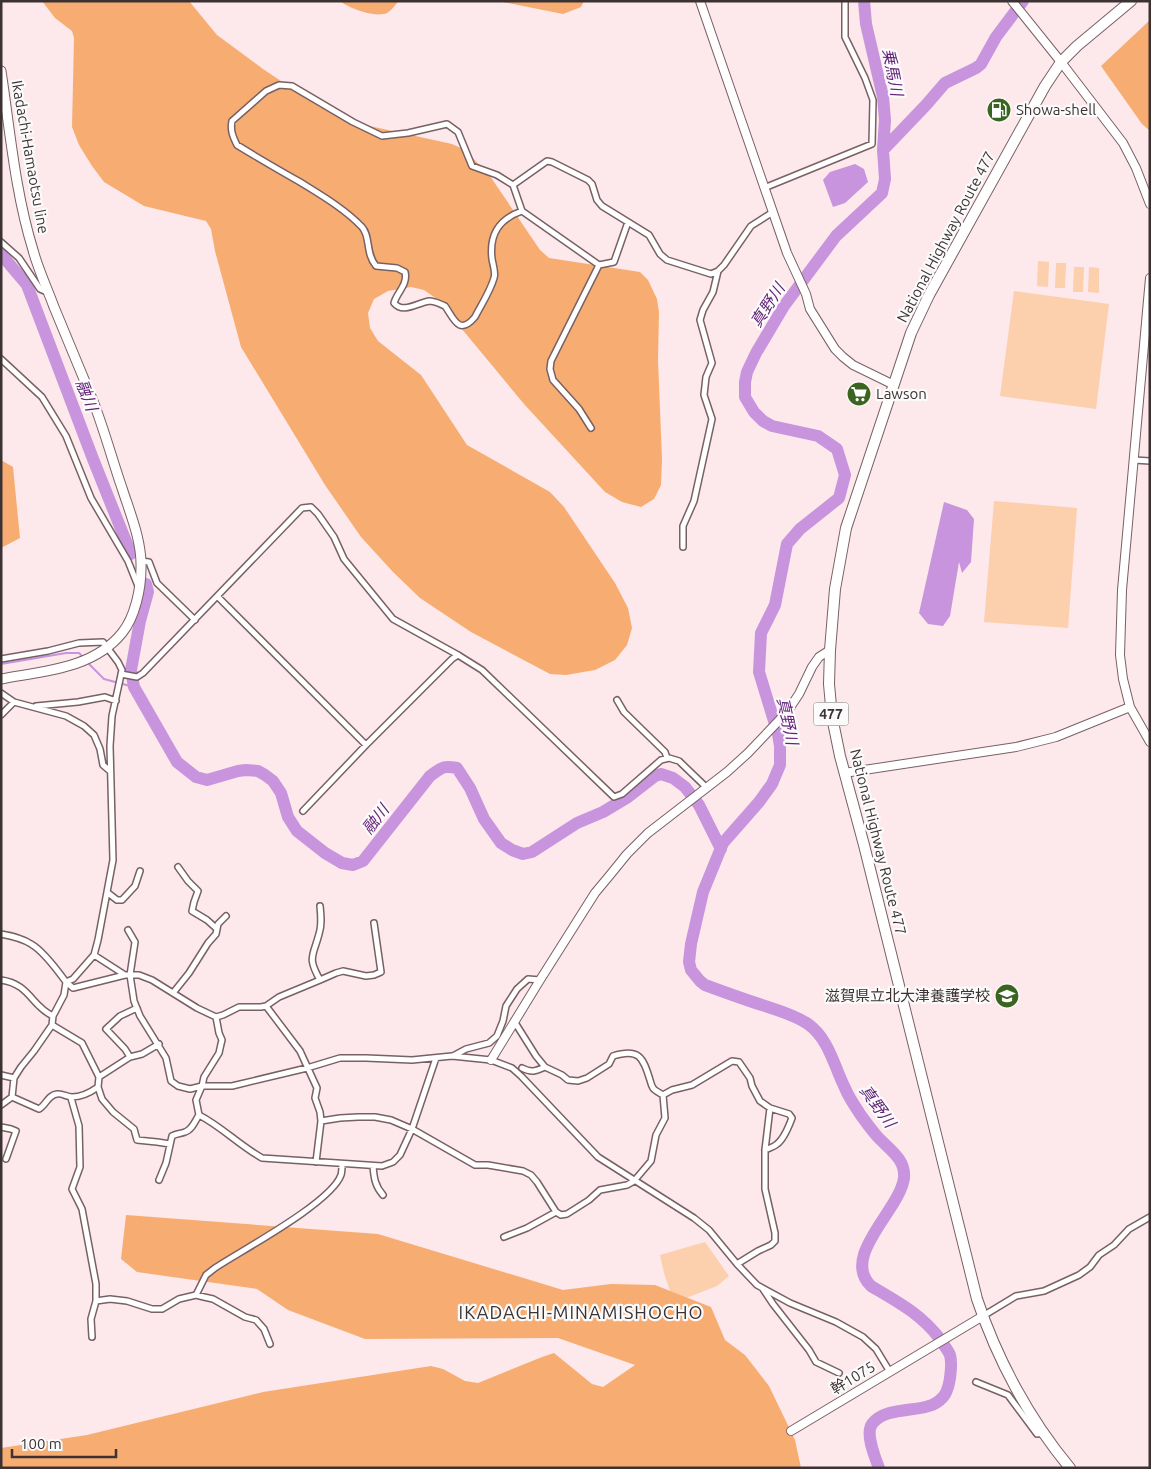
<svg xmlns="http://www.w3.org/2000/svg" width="1151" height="1469" font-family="Ubuntu,'Noto Sans JP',sans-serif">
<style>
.green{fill:#fccfad}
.forest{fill:#f7ad71}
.water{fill:#c894dd}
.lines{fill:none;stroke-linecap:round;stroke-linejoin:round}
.stream{stroke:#c894dd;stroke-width:2}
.river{stroke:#c894dd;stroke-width:12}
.street-casing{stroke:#786165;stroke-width:8}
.secondary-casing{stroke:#786165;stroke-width:10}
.primary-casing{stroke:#786165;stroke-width:11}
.highway-casing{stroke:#786165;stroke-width:12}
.street{stroke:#fff;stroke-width:5}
.secondary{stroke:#fff;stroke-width:8}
.primary{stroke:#fff;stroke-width:9}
.highway{stroke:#fff;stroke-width:10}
.labels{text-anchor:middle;stroke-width:4.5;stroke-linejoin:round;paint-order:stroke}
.shield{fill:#fbfbfb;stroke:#756e6f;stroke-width:1}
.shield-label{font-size:14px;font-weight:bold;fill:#3c3233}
.poi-label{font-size:15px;fill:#3c3233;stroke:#fbfbfb;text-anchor:start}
.street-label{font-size:15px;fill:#3c3233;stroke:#fbfbfb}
.water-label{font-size:16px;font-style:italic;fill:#642479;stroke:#fbfbfb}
.quarter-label{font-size:18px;letter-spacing:1px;fill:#3c3233;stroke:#fbfbfb}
</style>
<rect width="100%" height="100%" fill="#fde8eb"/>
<path class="green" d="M1038,261L1049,262L1048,287L1037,286Z
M1056,263H1066L1065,288H1055Z
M1074,267H1084L1083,292H1073Z
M1089,267L1099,268V293L1088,292Z
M1014,291L1109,304L1096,409L1000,396Z
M994,501L1077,508L1068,628L984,622Z
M705,1242L729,1276L717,1286L686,1298L670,1291L664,1273L660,1255Z"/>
<path class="forest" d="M42,1H189L217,35L263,69L320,107L356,123L452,144L465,150L490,176L540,250L549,258L640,272L648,280L657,299L659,312L658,360L662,459L661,485L654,499L641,507L622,502L605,492L524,404L437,299L424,290L411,287L388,291L374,299L368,313L370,328L378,341L421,375L467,445L550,492L564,507L615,583L628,608L632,628L627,645L615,660L595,670L566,675L550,674L471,632L420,598L393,572L361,537L325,485L241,347L215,251L211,229L206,221L144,206L104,182L92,166L79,145L72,127L74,38L72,31L55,18Z
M340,1H399C395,5 391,11 387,13C375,18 350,9 340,1Z
M498,1H584L581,7L563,14Z
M1150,20V131L1142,124L1101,66Z
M1,460L13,467L20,538L1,548Z
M126,1215L378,1234L563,1290L611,1284L655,1285L711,1307L725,1340L745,1355L769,1386L795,1440L801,1468H1V1448L87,1435L263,1392L431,1366L443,1369L465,1381L478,1383L542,1357L554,1353L592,1384L603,1387L635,1365L558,1338L365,1339L288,1310L257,1289L137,1272L121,1259Z"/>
<path class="water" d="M855,164L864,169L868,182L845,203L833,207L823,180L830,172Z
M944,502L967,510L974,519L971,562L962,573L959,562L950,616L943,626L928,624L919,613Z"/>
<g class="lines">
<path class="stream" d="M88,663L104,679L134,687
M1,664L66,653H79L83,657"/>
<path class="river" d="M864,1L866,24L883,97L885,120L883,150L885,179L882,193L836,236L784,306L756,353L747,372L745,382V397L754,412L763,421L772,426L818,436L837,449L845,475L839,498L800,529L787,544L775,605L761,633L759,672L778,734L780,746V765L772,784L759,802L723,843L703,892L691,944L689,962L691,970L700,981L705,985C724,992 743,999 762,1005C777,1010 795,1015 808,1024C829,1039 834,1066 845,1088C849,1098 855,1106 860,1114C865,1121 871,1129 876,1135C887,1148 906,1158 904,1178C900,1210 840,1256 871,1286C898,1302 921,1314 940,1339C943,1344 948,1350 950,1355C952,1362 951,1371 950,1378C948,1391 945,1399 932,1405C915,1412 885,1407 872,1424C865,1434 875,1457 879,1468
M883,150L926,105L945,83L976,68L981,64L996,37L1023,1
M1,254L27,285L93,459L131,554
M146,584L148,592L140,621L131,670L134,687L177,762L196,777L207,780L238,771L246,770L258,771L265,775L273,781L281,793L288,817L297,831L325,853L342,863L353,865L363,861L430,776C442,768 442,765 457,768L470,788L484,819L501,843L512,850L523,854L532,852L577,823L603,812L628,797L655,776L661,774L673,778L685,787L699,805L721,849"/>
<defs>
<path id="street" d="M513,185L547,161L552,162L588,180L592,184L597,200L602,206L649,235L660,254L667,260L711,274L718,271L724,265L751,226L773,212
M764,188L872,144L873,100L865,78L845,37V1
M522,211C499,219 489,234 492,259C493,265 496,273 494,278C490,292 481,305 475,317C459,336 454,319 445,306C440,304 435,301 429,301C417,303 403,314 394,303C397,292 408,285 405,272L397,268L376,266C365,253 371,237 362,227C345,209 321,195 300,182C279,170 258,158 237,145C233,137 230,130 232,121L266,91L279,85L292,86L353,122L382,136L408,133L447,124L458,132L472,166L497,175L513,185L522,211L599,265L614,262L628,222
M1,242L19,258L40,289L47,292
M1,359L42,397L66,436L91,498L128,561L138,586
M591,428L579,409L553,380L550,369L551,361L599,265
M1134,460L1150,461
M683,547V526L694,501L712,419L704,395L706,377L712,363L700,320L703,310L713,292L718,271
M140,561L149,562L157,583L195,620
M218,597L366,745
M1,659L48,651L79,643L103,642L118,662L122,670L112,716L110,746L113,860L98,940L94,955L73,979L66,982C58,971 42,950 31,944C22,938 12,936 1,934
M121,674L137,677L143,673L302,508L311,507L318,514L334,537L344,559L393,619L458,655L482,670L614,797L622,794L661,760L669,758L679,761L707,788
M1,693L14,702L66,716L84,726L94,735L100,749L103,765L110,771
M617,700L624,712L665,752L667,758
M36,706L78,702L105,697L116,701
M1,715L14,702
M303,811L366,745L452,659L458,655
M178,867L188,881L198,891L194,902L192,911L207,920L217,929
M108,893L117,900H122L135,886L140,871
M320,906C321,916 322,925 319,934C313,957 307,957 320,980L336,973L343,971L366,976L374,975L381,972L374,923
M128,930L135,942L130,975L134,1001L140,1016L166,1058L171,1081L178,1086L190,1089L202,1086H232L307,1068L340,1058H366L412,1060L452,1056L491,1060L512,1068L521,1076L598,1157L694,1218L709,1230L737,1264L757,1285L790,1303L836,1322L863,1337L876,1349L890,1372
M94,955L125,975
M1,980C30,984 31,1006 53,1016
M66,982L73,988L125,975H139L152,980L197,1008L216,1017L223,1015L239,1007H261L266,1006L279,997L320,980
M173,993L189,973L208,943L216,934L218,924L226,916
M266,1006L300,1051L317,1088L315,1098L320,1112L321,1121L316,1162
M216,1017L219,1033L222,1040L221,1044L219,1053L204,1077L202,1086L196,1100L199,1115C222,1127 239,1145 262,1158L382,1166L393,1162L400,1155L412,1129L436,1058
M514,1021L536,1056L545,1067L562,1075L568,1080L578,1081L587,1078L609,1064L613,1056C639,1048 643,1057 650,1080C651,1083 651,1085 653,1088C655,1091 660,1093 663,1095L672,1090L692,1085L732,1061L739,1062L750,1078L752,1086L760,1101L770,1108L789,1114L792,1118C789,1126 784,1139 777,1144C774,1147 769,1148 765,1150
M52,1025L82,1043L99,1077L98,1087L102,1099L113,1112L134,1129L137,1140L157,1142L170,1144
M453,1056L466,1049L489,1043L497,1036L503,1021L506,1006L517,989L528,979L540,980
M130,1057L125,1049L106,1029L120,1016L137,1008
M522,1068C532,1073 536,1071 545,1067
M1,1075L14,1078
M99,1077L130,1057L142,1054L159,1044
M12,1097L14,1078L21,1067L34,1051L52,1025L53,1016L64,995L66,982
M71,1098L79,1126L80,1167L72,1189L82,1209L96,1284V1301L91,1319L92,1337
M1,1105L12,1097L39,1109C46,1105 48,1095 57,1094C62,1093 67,1097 72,1097C82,1097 91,1092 98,1087
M321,1121L340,1118L358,1117H375L391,1120L412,1129L475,1165H488L523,1171L531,1175L537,1182L556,1212L561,1215L567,1214L589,1200L600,1190L627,1185L634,1181L651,1161L656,1135L665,1118L663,1095
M1,1127L11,1129L16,1131L6,1159
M373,1166C374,1178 375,1186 383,1195
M159,1180L166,1163L172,1136C177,1133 180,1134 185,1132C192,1130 195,1121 199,1115
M504,1237L527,1228L556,1212
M737,1264L758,1251L771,1245L775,1241V1233L765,1189V1150L770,1108
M763,1289L773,1304L809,1350L816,1362L839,1373
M196,1295L206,1275L215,1268C242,1250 331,1203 341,1175C342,1172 342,1167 342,1164
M96,1301L110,1299L127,1301L152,1309H162L179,1299L196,1295L204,1297L213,1299L245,1317L256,1320L264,1329L270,1344
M983,1316L1016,1296L1044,1291L1079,1275L1090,1267L1099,1255L1114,1245L1129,1229L1150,1217
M976,1382L1008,1395L1037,1434L1044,1433"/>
<path id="secondary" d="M700,1L787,253L806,294L810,309L835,349L843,357L853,365L894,385
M1012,1L1061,62L1123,143L1136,168L1150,204
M1150,278L1122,590L1120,655L1123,679L1130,707L1150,742
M844,773L1016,747L1056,737L1130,707
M491,1060L540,980L595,893L610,875L627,854L648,833L727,772L748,753L787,712L799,694L812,667L819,657L830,650
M791,1431L983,1316"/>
<path id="primary" d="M1,71C10,130 15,192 33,250C38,269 47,288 54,307C67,338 80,370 93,401C104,429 112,459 122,488C130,513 142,541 141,568C141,589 135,617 122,633C93,669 43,671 1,679"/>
<path id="highway" d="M1070,1468C1029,1419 997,1359 977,1299L864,845L840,756L832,717L829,684L830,650L835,589L846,528L911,333L929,295L1045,86L1061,62L1077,46L1131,1"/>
</defs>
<use href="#street" class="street-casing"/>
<use href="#secondary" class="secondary-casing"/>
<use href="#primary" class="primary-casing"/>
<use href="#highway" class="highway-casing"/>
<use href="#street" class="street"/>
<use href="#secondary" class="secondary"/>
<use href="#primary" class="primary"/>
<use href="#highway" class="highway"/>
</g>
<defs>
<symbol id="fuel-disc" viewBox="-11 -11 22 22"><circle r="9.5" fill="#3b6421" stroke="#fbfbfb"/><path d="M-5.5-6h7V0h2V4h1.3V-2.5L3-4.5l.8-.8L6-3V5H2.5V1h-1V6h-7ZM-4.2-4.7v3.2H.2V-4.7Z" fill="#fff"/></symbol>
<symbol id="supermarket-disc" viewBox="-11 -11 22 22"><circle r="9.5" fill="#3b6421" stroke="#fbfbfb"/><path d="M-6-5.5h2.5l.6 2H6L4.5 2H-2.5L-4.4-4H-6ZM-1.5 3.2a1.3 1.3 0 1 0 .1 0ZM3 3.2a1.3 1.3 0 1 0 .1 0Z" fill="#fff"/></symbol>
<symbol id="school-disc" viewBox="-11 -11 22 22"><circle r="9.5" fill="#3b6421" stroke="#fbfbfb"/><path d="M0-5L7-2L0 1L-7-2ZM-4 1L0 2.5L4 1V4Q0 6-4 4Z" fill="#fff"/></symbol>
</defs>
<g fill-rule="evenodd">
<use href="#fuel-disc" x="985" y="96" width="28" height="28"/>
<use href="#supermarket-disc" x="845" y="380" width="28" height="28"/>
<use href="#school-disc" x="993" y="982" width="28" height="28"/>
</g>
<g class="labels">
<rect class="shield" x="813.5" y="702.5" width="35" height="23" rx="4"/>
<g class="shield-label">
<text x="831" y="719">477</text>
</g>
<g class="poi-label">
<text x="1016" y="115">Showa-shell</text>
<text x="876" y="399">Lawson</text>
<text x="990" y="1001" text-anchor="end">滋賀県立北大津養護学校</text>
</g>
<g class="street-label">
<text transform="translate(30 157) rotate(80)" y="5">Ikadachi-Hamaotsu line</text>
<text transform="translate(946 237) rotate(-62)" y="5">National Highway Route 477</text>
<text transform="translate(878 842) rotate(76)" y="5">National Highway Route 477</text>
<text transform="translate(853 1378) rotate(-31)" y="5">幹1075</text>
</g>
<g class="water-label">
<text transform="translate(893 72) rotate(79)" y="6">乗馬川</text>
<text transform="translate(767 305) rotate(-57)" y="6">真野川</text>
<text transform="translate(87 395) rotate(69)" y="6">融川</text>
<text transform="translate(788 721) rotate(78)" y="6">真野川</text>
<text transform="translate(375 819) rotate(-52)" y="6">融川</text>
<text transform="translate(878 1106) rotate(54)" y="6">真野川</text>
</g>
<g class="quarter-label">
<text x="581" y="1319">IKADACHI-MINAMISHOCHO</text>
</g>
</g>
<rect width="1151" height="1469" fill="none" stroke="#3c3233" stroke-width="5"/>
<path d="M12 1449v8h104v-8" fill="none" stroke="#3c3233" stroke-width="2.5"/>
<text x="20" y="1449" font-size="15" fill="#3c3233" stroke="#fbfbfb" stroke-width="4" paint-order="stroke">100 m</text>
</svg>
